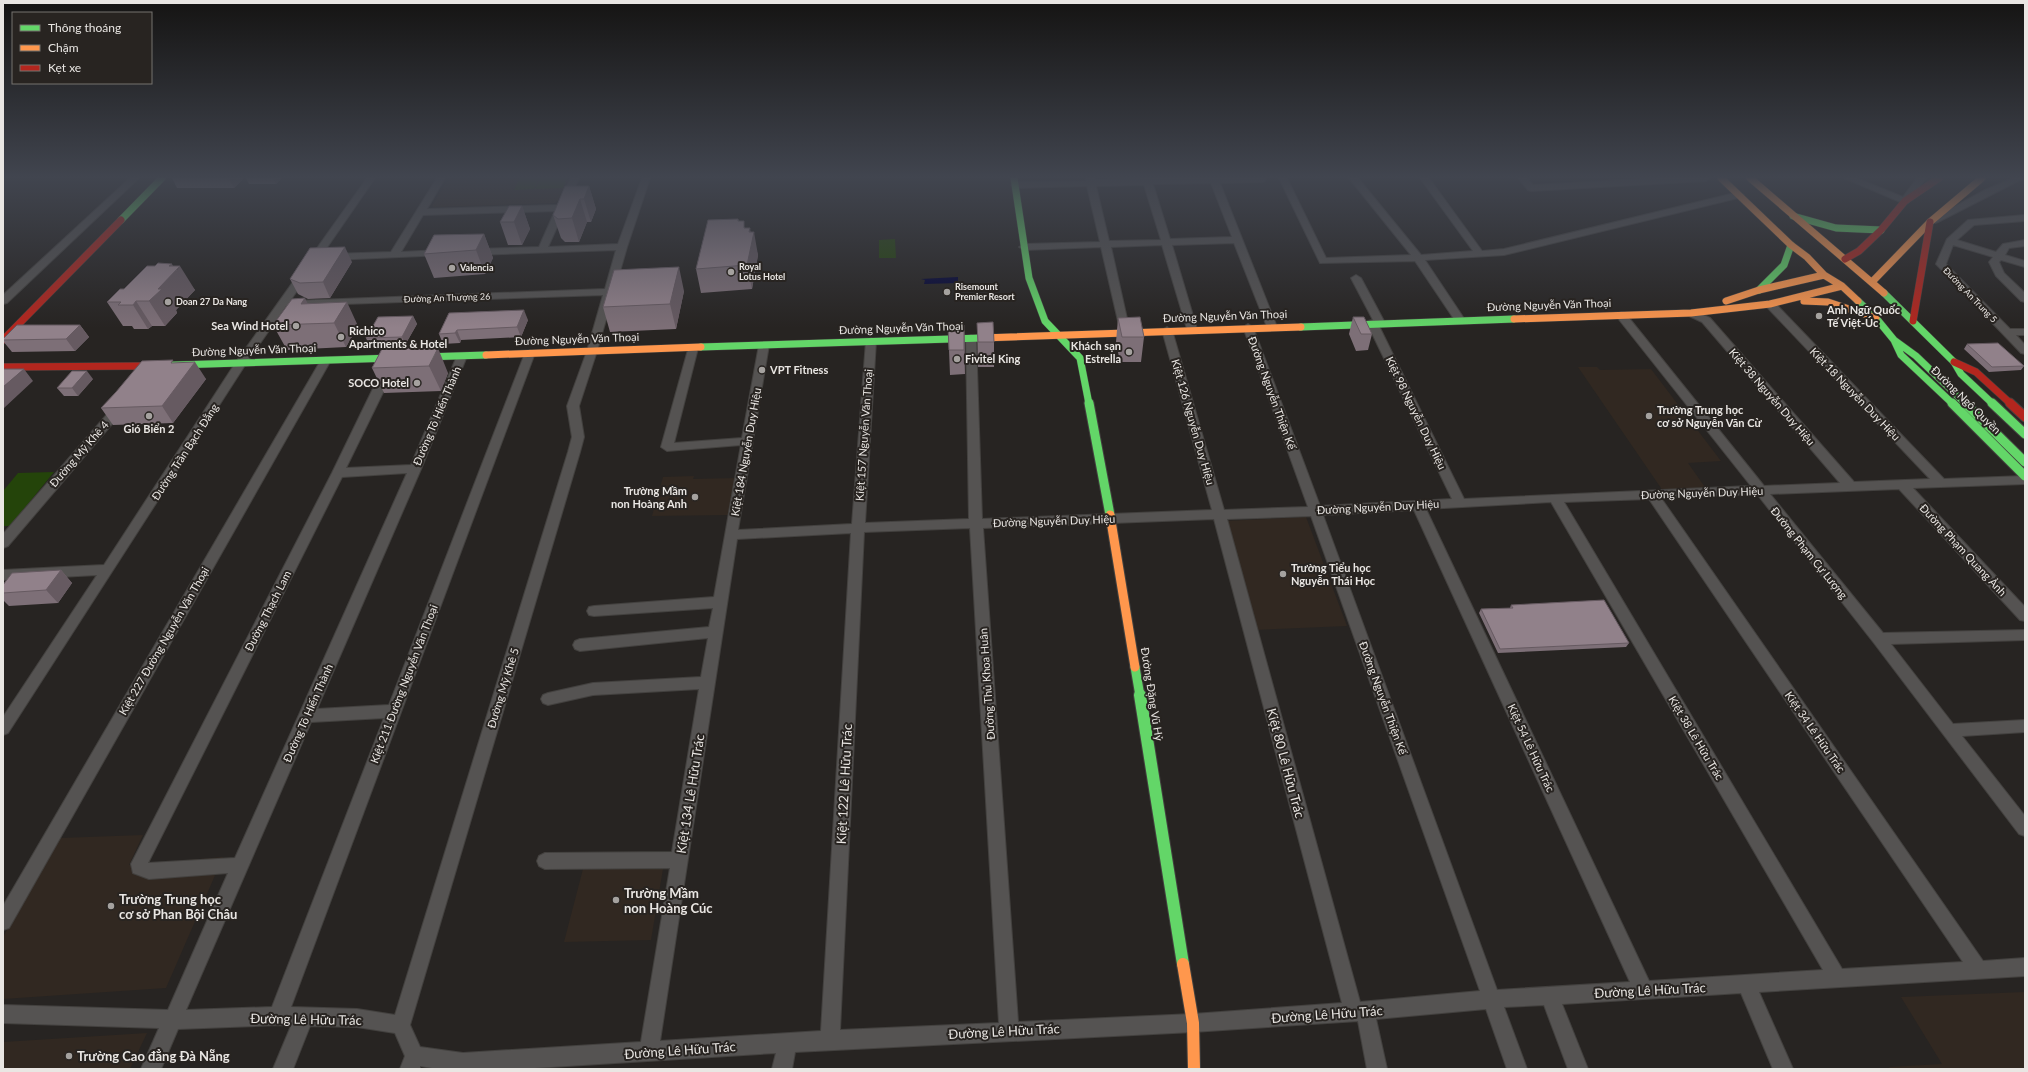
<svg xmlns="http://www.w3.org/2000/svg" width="2028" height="1072" font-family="Lato,sans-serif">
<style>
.built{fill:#312821}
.green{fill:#24440a}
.water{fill:#040536}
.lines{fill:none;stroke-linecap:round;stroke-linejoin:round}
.street-casing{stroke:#43413f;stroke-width:2}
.fast-far2-casing{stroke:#43413f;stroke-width:8}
.fast-far1-casing{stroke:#43413f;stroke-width:11}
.fast-casing{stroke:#43413f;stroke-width:14}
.slow-far2-casing{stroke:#43413f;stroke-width:8}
.slow-far1-casing{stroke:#43413f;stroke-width:11}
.slow-casing{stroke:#43413f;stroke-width:14}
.jam-far1-casing{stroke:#43413f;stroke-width:8}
.jam-casing{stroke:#43413f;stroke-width:11}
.street{fill:#555352;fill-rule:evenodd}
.fast-far2{stroke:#63d668;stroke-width:7}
.fast-far1{stroke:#63d668;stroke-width:9}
.fast{stroke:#63d668;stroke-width:12}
.slow-far2{stroke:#ff974d;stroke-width:7}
.slow-far1{stroke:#ff974d;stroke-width:9}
.slow{stroke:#ff974d;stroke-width:12}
.jam-far1{stroke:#b3261e;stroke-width:7}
.jam{stroke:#b3261e;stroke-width:9}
.wall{fill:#7d6f77}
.shaded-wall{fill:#665a61}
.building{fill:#91818a;stroke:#665a61}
.poi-dot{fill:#a5a29f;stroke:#282421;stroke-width:1.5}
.labels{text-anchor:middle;stroke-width:4;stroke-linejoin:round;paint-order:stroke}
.far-poi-label{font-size:9px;font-weight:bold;fill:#e9e6e3;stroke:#282421;text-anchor:start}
.far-street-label{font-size:9px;fill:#e9e6e3;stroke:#282421}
.street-label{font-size:11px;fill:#e9e6e3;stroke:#282421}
.poi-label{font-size:11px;font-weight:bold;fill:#e9e6e3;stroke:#282421;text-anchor:start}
.near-street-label{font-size:13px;fill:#e9e6e3;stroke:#282421}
.near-poi-label{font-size:13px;font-weight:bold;fill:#e9e6e3;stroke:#282421;text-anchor:start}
</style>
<rect width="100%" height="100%" fill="#272422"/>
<path class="built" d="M449,178H568L558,201L555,203L434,207L432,206Z
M1578,367H1597L1600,370L1651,369L1721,461L1688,463L1707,490L1663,491Z
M694,476L693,479L737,478L729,515L652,516L663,477Z
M1306,517L1347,626L1254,630L1225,521Z
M143,835L129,865L223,857L166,988L3,999V937L60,838Z
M664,863L651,940L564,942L584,865Z
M2025,992V1069H1890L1889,1067L1942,1064L1901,997Z
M147,1033L130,1069H3V1042Z"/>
<path class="green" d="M520,178H539L534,189L514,190Z
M540,178H567L563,188L535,189Z
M895,239L896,258H879V240Z
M54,472L10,526H3V491L18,473Z"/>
<path class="water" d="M958,277V283L924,284L925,280L921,279Z"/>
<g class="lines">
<defs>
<path id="street" d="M130,178H139L7,303L3,304V295Z
M367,178H375L290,301L605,289L616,250L474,255L469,252L474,249L539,247L555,211L423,215L401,252L441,250L444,251L446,253L444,255L332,260L327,257L332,254L391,252L437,178H445L427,209L558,205L571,178H579L548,247L618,244L642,178H650L627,247L597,351L579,406L584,437L580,452L410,1025L420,1047L463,1053L641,1042L670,868L545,869L539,866L537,861L539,856L545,853L672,852L699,689L593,695L548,705L543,703L541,699L543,695L548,693L593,683L701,677L708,638L580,651L575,649L573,645L575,641L580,639L709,627L713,608L594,616L589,615L587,611L589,607L594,606L714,597L741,445L667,451L661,447L689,346L693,345L698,348L674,443L742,438L759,345L764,342L769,345L738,530L852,524L866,341L871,338L876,341L865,523L969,519L966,338L971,335L976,338L982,519L1212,510L1162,330L1167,327L1172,330L1224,510L1308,507L1243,327L1248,324L1253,327L1320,506L1452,499L1367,323L1368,321L1373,320L1351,278L1356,275L1361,278L1385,323L1384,325L1379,326L1464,499L1751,486L1617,317L1616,315L1621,312L1625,313L1764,486L1840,483L1702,322L1687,315L1686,313L1687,311H1695L1710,318L1854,482L1930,479L1766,306L1765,304L1770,301L1774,302L1944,479L2025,476V484L1913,488L2025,607V621L2020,620L1899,489L1770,494L1883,633L2025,630V640L1891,644L1953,724L2025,720V732L1962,736L2025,816V836L2019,834L1874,643L1757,494L1661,498L1983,961L2025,958V976L1759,992L1793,1069H1773L1741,993L1562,1004L1588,1069H1568L1544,1005L1504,1007L1527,1069H1507L1486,1009L1376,1019L1387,1069H1367L1358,1021L1193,1032L795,1052L792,1069H772L776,1053L519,1069H438L420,1066V1069H400L405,1056L395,1033L357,1027L310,1026L293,1069H273L291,1026L278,1025L178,1029L161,1069H141L159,1028L3,1023V1005L168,1010L228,873L149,879L133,873L131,864L332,473L382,370L388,367L394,370L346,468L411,465L457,356L462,353L467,356L421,469L317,709L389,705L525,353L530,350L535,353L291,1007L357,1009L395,1015L568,452L572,437L567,406L587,351L603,295L286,306L247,362L8,733L3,735V717L97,575L3,580V570L104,565L236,362ZM407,473L235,858L148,863L342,477ZM1649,499L1963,962L1842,969L1564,502ZM1551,502L1823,970L1649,981L1426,509ZM1414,510L1630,982L1497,990L1323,515ZM1311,516L1480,991L1360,1002L1227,519ZM1214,519L1342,1003L1193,1014L1018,1022L983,528ZM970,528L999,1023L840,1030L864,532ZM851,533L821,1031L660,1041L737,539ZM384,718L272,1007L186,1010L311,722Z
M1086,178H1094L1095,180L1143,178H1266L1265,181L1262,182L1220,183L1277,327L1276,329L1272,330L1267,327L1234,243L1172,245L1197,329L1192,332L1187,329L1162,245L1111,247L1130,332L1125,335L1121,334L1101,247L1024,250L1019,247L1024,244L1100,242L1087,186L1015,188L1011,185L1015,182L1086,181ZM1211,183L1232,237L1170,239L1153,184ZM1144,185L1161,240L1109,241L1096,186Z
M1279,178H1287L1326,258L1411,255L1349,178H1358L1421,255L1473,251L1420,178H1429L1482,251L1504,249L1739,192L1744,195L1742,197L1504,255L1425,260L1465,320L1460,323L1456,322L1415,261L1320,263Z
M1518,178H1527L1533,185L1660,178H1710L1706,181L1531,191L1528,190Z
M1844,178H1856L1903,197L1917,178H1926L1908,203L1905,204Z
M2013,178H2024L1938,222L1935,223L1930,220L1985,190Z
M2025,215V221L1974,225L1957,240L1996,252L2003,244L2025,240V246L2009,248L2005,255L2025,261V267L2001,260L1999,262L2004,273L2025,293V302L2021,301L1996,276L1989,262L1993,257L1953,245L1946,264L2010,329H2025V335H2016L2025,345V354L2021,353L1936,264L1947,239L1968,220Z
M326,357L331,360L9,928L3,930V906L321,360Z
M120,403L126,407L124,410L8,546L3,548V534L116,404Z"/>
<path id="fast-far2" d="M1014,178L1029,278L1045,321L1080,358L1089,404
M1793,216L1836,228L1881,230
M121,220L162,178
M1759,290L1784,265L1791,245
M1884,293L1954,362L1961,374L1993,404
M1858,301L1876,318L1894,340L1916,356L1966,404
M1301,327L1514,319
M1894,340L1901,355L1953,404
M701,347L982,338
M144,366L486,355"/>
<path id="fast-far1" d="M1089,403L1110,515
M1952,403L2025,476
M1965,403L2025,462
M1992,403L2025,434
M1135,667L1140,696"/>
<path id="fast" d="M1140,695L1183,964"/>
<path id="slow-far2" d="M1721,178L1791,245L1807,257L1824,275L1842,286L1858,301
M1750,178L1884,293
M1872,282L1930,222L1982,178
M1726,301L1759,290L1824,275
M1804,301L1828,302L1876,318
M1514,319L1691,313L1770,304L1842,286
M982,338L1301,327
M486,355L701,347"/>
<path id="slow-far1" d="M1110,515L1135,667"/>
<path id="slow" d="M1183,964L1193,1023L1194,1069"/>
<path id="jam-far1" d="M1845,259L1859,251L1881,230L1905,201L1939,178
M1913,321L1930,222
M3,340L121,220
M1954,362L1976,372L2011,404
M3,367L144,366"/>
<path id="jam" d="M2010,403L2025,417"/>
</defs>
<use href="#street" class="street-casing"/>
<use href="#fast-far2" class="fast-far2-casing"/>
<use href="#fast-far1" class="fast-far1-casing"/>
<use href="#fast" class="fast-casing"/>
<use href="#slow-far2" class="slow-far2-casing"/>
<use href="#slow-far1" class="slow-far1-casing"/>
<use href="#slow" class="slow-casing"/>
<use href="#jam-far1" class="jam-far1-casing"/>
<use href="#jam" class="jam-casing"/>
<use href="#street" class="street"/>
<use href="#fast-far2" class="fast-far2"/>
<use href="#fast-far1" class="fast-far1"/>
<use href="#fast" class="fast"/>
<use href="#slow-far2" class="slow-far2"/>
<use href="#slow-far1" class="slow-far1"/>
<use href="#slow" class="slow"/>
<use href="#jam-far1" class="jam-far1"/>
<use href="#jam" class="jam"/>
</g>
<path class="wall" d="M172,178H244L234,188H177Z
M246,178H282L276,184H249Z
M589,186L596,209L591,222H587L579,242H565L561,238L553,215Z
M522,206L530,229L522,245H508L500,222Z
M738,219L739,221L745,228L751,232L758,255L752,289L701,293L696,269Z
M484,234L493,258L485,274L434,278L424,254Z
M352,262L330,298L308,299L298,294L290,279Z
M174,266L195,290L176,310L177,313L165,326H152L148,329H134L132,326H123L107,302Z
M684,291L676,329L610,332L603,307Z
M307,303L358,326L346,347L287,350L273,325Z
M449,313L528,320L521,337L461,340L460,343L443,344L439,334Z
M413,316L417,324L405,345L370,347L366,338Z
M1353,317L1372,334L1368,350L1356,351L1349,334Z
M1118,318L1144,337L1141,362H1120L1116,342Z
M977,323L994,342V367H978Z
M80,325L89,337L75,351L12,352L3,341V339Z
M948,325H964L965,374L950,375Z
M1967,344L2024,366L2021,370L1989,372L1964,349Z
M382,349L448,373L441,391L384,393L372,368Z
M175,363L206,379L173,423L113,425L101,408Z
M93,379L78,396H64L57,388Z
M61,570L72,583L58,603L9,606L3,600V585Z
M1511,605L1629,643L1626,647L1498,653L1479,613L1481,609L1510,608Z"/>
<path class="shaded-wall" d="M229,178H244L234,188Z
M273,178H282L276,184Z
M589,186L596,209L591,222L584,199Z
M580,199L587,222L579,242L572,218Z
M522,206L530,229L522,245L514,222Z
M750,228L752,240L754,232L758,255L752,289L747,265Z
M484,234L493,258L485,274L476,250Z
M345,247L352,262L330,298L323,282Z
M172,264L176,271L180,266L195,290L176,310L177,313L165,326L149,301L158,289L169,266Z
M679,267L684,291L676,329L670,304Z
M305,298L317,322L301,304Z
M136,301L152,326L148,329L133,305Z
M347,302L358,326L346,347L334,323Z
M524,310L528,320L521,337L517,327Z
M413,316L417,324L405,345L402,337Z
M80,325L89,337L75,351L66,339Z
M964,325L965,349V374L964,350Z
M457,330L461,340L460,343L455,333Z
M438,348L448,373L441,391L429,366Z
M195,362L206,379L173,423L162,406Z
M24,369L33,381L4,408L3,407V387Z
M87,371L93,379L78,396L72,388Z
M61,570L72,583L58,603L46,590Z"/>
<path class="building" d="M565,186H589L584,199H580L572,218L558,219L553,215Z
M509,206H522L514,222H500Z
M738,219V221H744V228H750L749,232H754L747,265L696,269L708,220Z
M484,234L476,250L424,254L434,235Z
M345,247L323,282L300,283L290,279L310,248Z
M158,263L172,264L169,266H180L158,289H162L149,301H136L133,305H118L121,302H107L120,289H124L147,266H155Z
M679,267L670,304L603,307L614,270Z
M305,298L301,304L347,302L334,323L273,325L292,299Z
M524,310L517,327L457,330L455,333L439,334L449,313Z
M413,316L402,337L366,338L378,317Z
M1140,317L1144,337H1122L1118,318Z
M1353,317H1364L1372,334H1361Z
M993,322L994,342H978L977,323Z
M17,325H80L66,339L3,340V339Z
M948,325H964V350H949Z
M1998,343L2024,366L1992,367L1967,344Z
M438,348L429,366L372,368L382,349Z
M173,360L171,363L195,362L162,406L101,408L116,392L142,361Z
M3,369H24L3,387Z
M72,371H87L72,388H57Z
M61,570L46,590L3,593V585L12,573Z
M1604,600L1629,643L1500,649L1481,609L1513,608L1511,605Z"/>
<linearGradient id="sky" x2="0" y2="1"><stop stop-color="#151413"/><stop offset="0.54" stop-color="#41454f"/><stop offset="1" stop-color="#41454f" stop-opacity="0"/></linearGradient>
<rect width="2028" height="328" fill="url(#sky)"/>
<g class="poi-dot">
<circle cx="452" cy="268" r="4"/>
<circle cx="731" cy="272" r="4"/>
<circle cx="947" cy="292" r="4"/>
<circle cx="168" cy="302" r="4"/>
<circle cx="1819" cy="316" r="4"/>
<circle cx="296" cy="326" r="4"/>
<circle cx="341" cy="337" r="4"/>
<circle cx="1129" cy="352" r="4"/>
<circle cx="957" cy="359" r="4"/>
<circle cx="762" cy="370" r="4"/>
<circle cx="417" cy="383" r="4"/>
<circle cx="149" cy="416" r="4"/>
<circle cx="1649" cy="416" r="4"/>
<circle cx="695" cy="497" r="4"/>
<circle cx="1283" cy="574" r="4"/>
<circle cx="616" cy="900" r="4"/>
<circle cx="111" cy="906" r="4"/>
<circle cx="69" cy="1056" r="4"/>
</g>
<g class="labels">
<g class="far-poi-label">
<text x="739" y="270">Royal<tspan x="739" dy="10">Lotus Hotel</tspan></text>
<text x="460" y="271">Valencia</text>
<text x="955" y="290">Risemount<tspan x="955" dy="10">Premier Resort</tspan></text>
<text x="176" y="305">Doan 27 Da Nang</text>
</g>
<g class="far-street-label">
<text transform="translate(1970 295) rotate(46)" y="3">Đường An Trung 5</text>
<text transform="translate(447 298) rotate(-2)" y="3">Đường An Thượng 26</text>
</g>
<g class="street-label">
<text transform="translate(1549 305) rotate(-2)" y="4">Đường Nguyễn Văn Thoại</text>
<text transform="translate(1225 316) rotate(-2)" y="4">Đường Nguyễn Văn Thoại</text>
<text transform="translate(901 328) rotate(-2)" y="4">Đường Nguyễn Văn Thoại</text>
<text transform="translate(577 339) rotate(-2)" y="4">Đường Nguyễn Văn Thoại</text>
<text transform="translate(254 350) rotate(-2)" y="4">Đường Nguyễn Văn Thoại</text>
<text transform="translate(1272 393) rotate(70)" y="4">Đường Nguyễn Thiện Kế</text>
<text transform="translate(1855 394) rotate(46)" y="4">Kiệt 18 Nguyễn Duy Hiệu</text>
<text transform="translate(1772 397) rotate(49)" y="4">Kiệt 38 Nguyễn Duy Hiệu</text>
<text transform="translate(1966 400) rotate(44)" y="4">Đường Ngô Quyền</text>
<text transform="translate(1416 413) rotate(64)" y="4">Kiệt 98 Nguyễn Duy Hiệu</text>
<text transform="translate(437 416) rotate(-67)" y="4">Đường Tô Hiến Thành</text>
<text transform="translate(1193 422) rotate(74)" y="4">Kiệt 126 Nguyễn Duy Hiệu</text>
<text transform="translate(864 435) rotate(-86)" y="4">Kiệt 157 Nguyễn Văn Thoại</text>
<text transform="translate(185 452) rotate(-57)" y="4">Đường Trần Bạch Đằng</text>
<text transform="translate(746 452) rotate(-80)" y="4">Kiệt 184 Nguyễn Duy Hiệu</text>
<text transform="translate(79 454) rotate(-49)" y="4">Đường Mỹ Khê 4</text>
<text transform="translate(1702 493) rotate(-2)" y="4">Đường Nguyễn Duy Hiệu</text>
<text transform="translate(1378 507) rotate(-3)" y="4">Đường Nguyễn Duy Hiệu</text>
<text transform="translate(1054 521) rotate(-2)" y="4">Đường Nguyễn Duy Hiệu</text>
<text transform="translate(1963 550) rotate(47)" y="4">Đường Phạm Quang Ảnh</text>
<text transform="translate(1809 553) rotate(51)" y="4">Đường Phạm Cự Lượng</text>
<text transform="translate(268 611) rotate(-63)" y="4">Đường Thạch Lam</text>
<text transform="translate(164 641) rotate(-60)" y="4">Kiệt 227 Đường Nguyễn Văn Thoại</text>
<text transform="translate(404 684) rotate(-69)" y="4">Kiệt 211 Đường Nguyễn Văn Thoại</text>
<text transform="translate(987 684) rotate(-94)" y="4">Đường Thủ Khoa Huân</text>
<text transform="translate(503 688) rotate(-73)" y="4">Đường Mỹ Khê 5</text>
<text transform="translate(1152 694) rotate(81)" y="4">Đường Đặng Vũ Hỷ</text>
<text transform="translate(1383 698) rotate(70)" y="4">Đường Nguyễn Thiện Kế</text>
<text transform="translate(308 713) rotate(-66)" y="4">Đường Tô Hiến Thành</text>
<text transform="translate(1815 732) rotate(55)" y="4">Kiệt 34 Lê Hữu Trác</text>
<text transform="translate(1696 738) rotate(59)" y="4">Kiệt 38 Lê Hữu Trác</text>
<text transform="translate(1531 748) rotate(65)" y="4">Kiệt 54 Lê Hữu Trác</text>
</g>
<g class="poi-label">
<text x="1827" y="314">Anh Ngữ Quốc<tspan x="1827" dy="13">Tế Việt-Úc</tspan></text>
<text x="288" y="330" text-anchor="end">Sea Wind Hotel</text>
<text x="349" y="335">Richico<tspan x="349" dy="13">Apartments &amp; Hotel</tspan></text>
<text x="1121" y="350" text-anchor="end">Khách sạn<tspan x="1121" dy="13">Estrella</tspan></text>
<text x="965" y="363">Fivitel King</text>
<text x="770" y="374">VPT Fitness</text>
<text x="409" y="387" text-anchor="end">SOCO Hotel</text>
<text x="1657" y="414">Trường Trung học<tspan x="1657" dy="13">cơ sở Nguyễn Văn Cừ</tspan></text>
<text x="149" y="433" text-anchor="middle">Gió Biển 2</text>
<text x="687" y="495" text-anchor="end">Trường Mầm<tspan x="687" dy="13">non Hoàng Anh</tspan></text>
<text x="1291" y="572">Trường Tiểu học<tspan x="1291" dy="13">Nguyễn Thái Học</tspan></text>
</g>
<g class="near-street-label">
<text transform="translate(1286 763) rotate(75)" y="5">Kiệt 80 Lê Hữu Trác</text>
<text transform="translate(844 784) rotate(-87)" y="5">Kiệt 122 Lê Hữu Trác</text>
<text transform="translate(690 794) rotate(-81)" y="5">Kiệt 134 Lê Hữu Trác</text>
<text transform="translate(1650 990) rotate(-3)" y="5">Đường Lê Hữu Trác</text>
<text transform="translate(1327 1014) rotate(-4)" y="5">Đường Lê Hữu Trác</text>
<text transform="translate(306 1019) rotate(1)" y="5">Đường Lê Hữu Trác</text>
<text transform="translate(1004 1031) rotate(-3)" y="5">Đường Lê Hữu Trác</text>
<text transform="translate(680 1050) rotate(-4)" y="5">Đường Lê Hữu Trác</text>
</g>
<g class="near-poi-label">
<text x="624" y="898">Trường Mầm<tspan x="624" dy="15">non Hoàng Cúc</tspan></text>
<text x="119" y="904">Trường Trung học<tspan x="119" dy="15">cơ sở Phan Bội Châu</tspan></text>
<text x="77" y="1061">Trường Cao đẳng Đà Nẵng</text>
</g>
</g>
<rect width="2028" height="1072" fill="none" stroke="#e9e6e3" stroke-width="8"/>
<rect x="12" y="12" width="140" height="72" fill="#282421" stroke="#75726f"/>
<rect x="20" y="25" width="20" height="6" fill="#63d668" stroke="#75726f"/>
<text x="48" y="32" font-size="12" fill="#e9e6e3">Thông thoáng</text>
<rect x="20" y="45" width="20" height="6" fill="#ff974d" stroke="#75726f"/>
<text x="48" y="52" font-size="12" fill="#e9e6e3">Chậm</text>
<rect x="20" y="65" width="20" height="6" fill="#b3261e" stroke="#75726f"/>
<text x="48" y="72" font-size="12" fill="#e9e6e3">Kẹt xe</text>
</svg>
